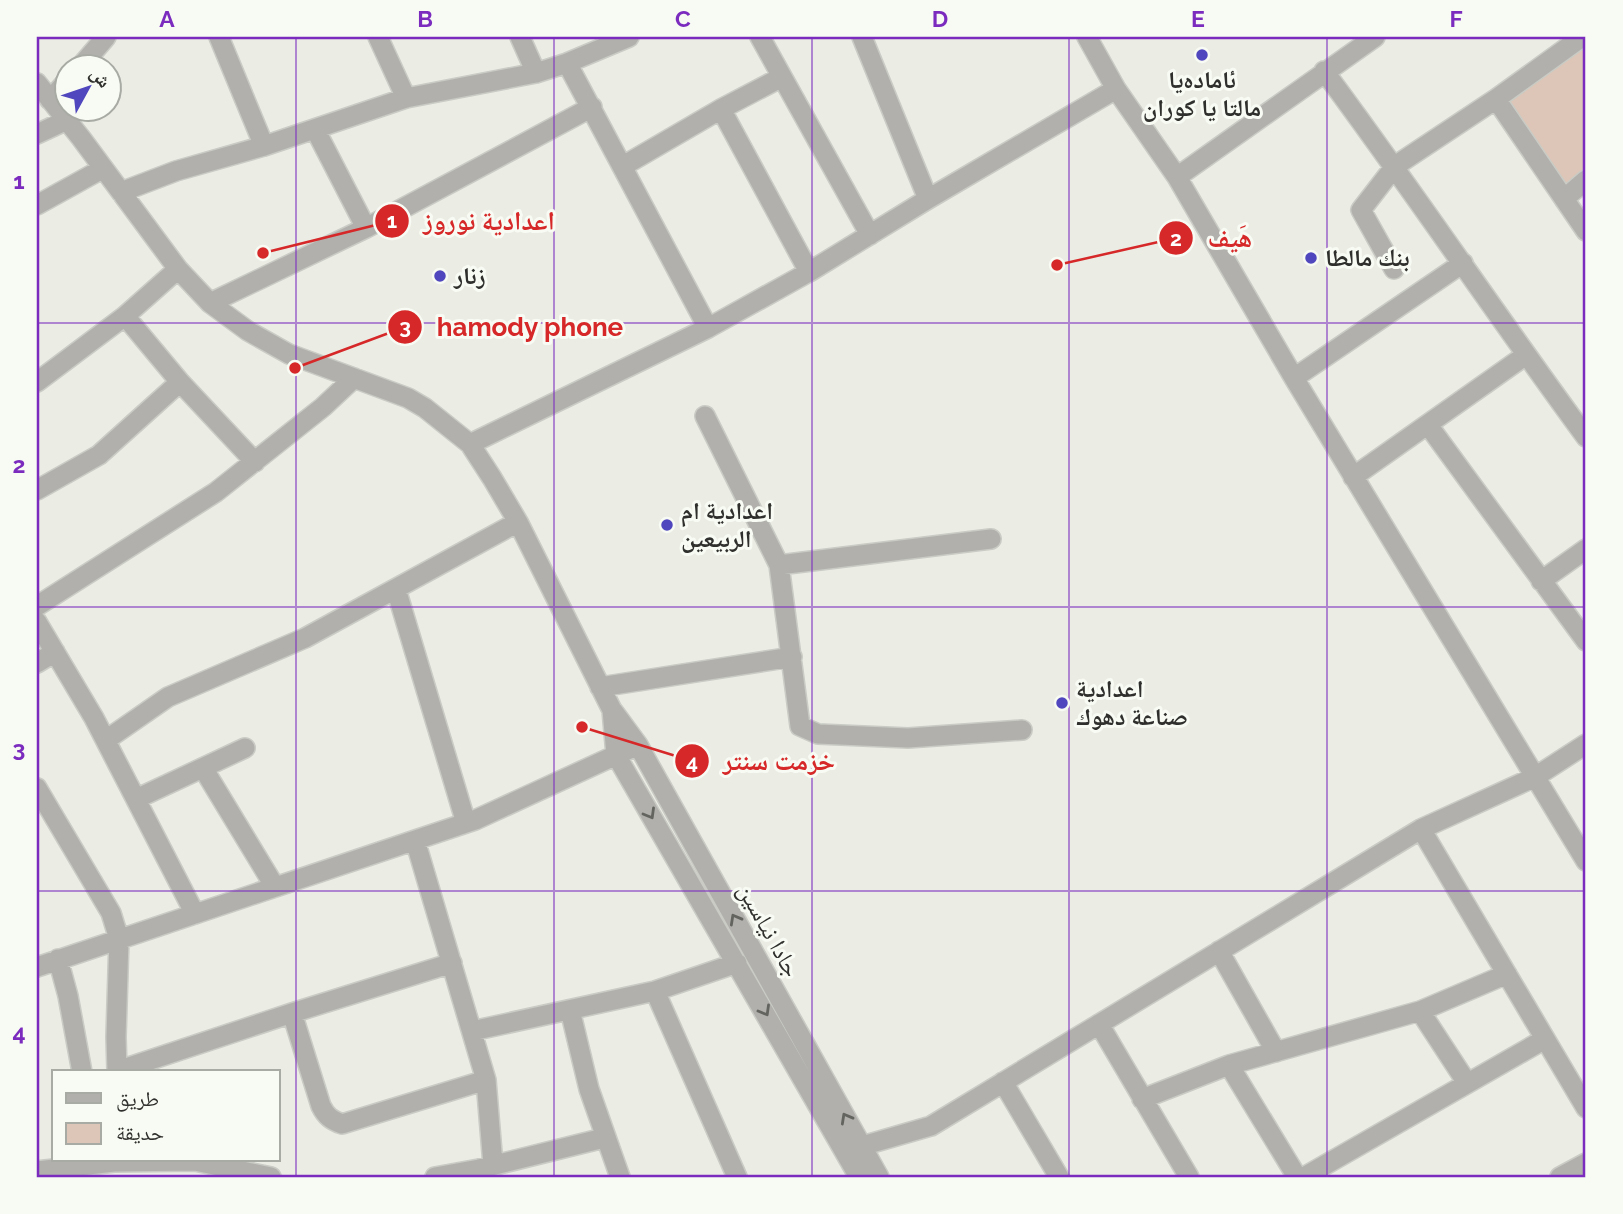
<svg xmlns="http://www.w3.org/2000/svg" width="1623" height="1214" font-family="Raleway,'Noto Naskh Arabic',sans-serif">
<style>
.green{fill:#ddc6b7}
.lines{fill:none;stroke-linecap:round;stroke-linejoin:round}
.minor-casing{stroke:#c9cbc4;stroke-width:22}
.minor{stroke:#b1b0ad;stroke-width:19}
.oneway{stroke:#636360}
.grid{fill:none;stroke:#7b2cbf;stroke-width:2;stroke-opacity:0.55}
.poi-dot{fill:#5046bd;stroke:#f8fbf3;stroke-width:2.5}
.labels{text-anchor:middle;stroke-width:6;stroke-linejoin:round;paint-order:stroke}
.poi-label{font-size:24px;font-weight:bold;fill:#2f302d;stroke:#f8fbf3;text-anchor:start}
.street-label{font-size:24px;fill:#2f302d;stroke:#f8fbf3}
.leader{fill:none;stroke:#d62828;stroke-width:2.5}
.callout-dot{fill:#d62828;stroke:#f8fbf3;stroke-width:2.5}
.mark-label{font-size:21px;text-anchor:middle;font-weight:bold;fill:#fff}
.callout-label{font-size:26px;text-anchor:middle;font-weight:bold;fill:#d62828;stroke:#f8fbf3;stroke-width:6;stroke-linejoin:round;paint-order:stroke}
.neatline{fill:none;stroke:#7b2cbf;stroke-width:2.5}
.grid-label{font-size:23px;text-anchor:middle;font-weight:bold;fill:#7b2cbf}
</style>
<rect width="100%" height="100%" fill="#ebede5"/>
<path class="green" d="M1586,37V180L1564,199L1496,99Z"/>
<g class="lines">
<defs>
<path id="minor" d="M219,37L264,146
M378,37L406,98
M520,37L536,73
M760,37L870,235
M862,37L928,199
M1087,37L1116,89L1177,177L1294,378L1586,861
M567,63L708,328
M81,66L106,37
M1324,71C1414,192 1497,316 1586,437
M37,83L81,138L178,269L210,303L248,331L289,354L408,398L425,408L470,444L492,478L518,522L612,710L616,755L859,1177
M1496,99L1586,231
M50,100L66,82
M721,109L809,272
M315,129L366,228
M37,134L67,120
M623,166L721,109L782,77
M1177,177L1375,37
M121,192L176,171L264,146L406,98L536,73L567,63L629,37
M1564,199L1586,180
M37,205L102,169
M1394,269L1361,210L1395,166L1496,99L1582,37
M210,303L366,228L592,107
M125,316L180,382L255,462
M1294,378L1463,263
M37,382L125,316L178,269
M705,416L779,565L800,726L818,734L908,738L1022,730
M1428,425L1586,641
M470,444L708,328L809,272L928,199L1116,89
M1353,477L1526,355
M37,490L99,455L180,382
M779,565L991,539
M1541,581L1586,549
M396,589L466,823
M37,606L216,492L323,407L354,378
M37,622L94,718L195,914
M37,663L55,652
M600,687L792,657
M613,711L638,745L879,1177
M106,740L168,697L305,638L518,522
M203,768L275,887
M37,788L111,913L119,939L116,1037L117,1072
M136,799L245,748
M1421,829L1586,1108
M415,840L486,1080L493,1165
M1219,951L1276,1052
M58,959L68,996L82,1072
M37,967L475,820L638,745
M655,991L737,1177
M570,1010L589,1089L620,1177
M1420,1011L1467,1083
M292,1013L321,1106C326,1116 331,1120 342,1124L486,1080
M1099,1024L1189,1177
M472,1031L655,991L737,963
M1229,1065L1297,1177
M117,1071L292,1013L452,963
M1003,1082L1059,1177
M1142,1099L1229,1065L1420,1011L1507,974
M862,1146L931,1126L1421,829L1535,777L1586,744
M37,1171L114,1162L195,1161L271,1177
M435,1177L479,1169L604,1138
M1304,1177L1545,1039
M1560,1177L1586,1163"/>
</defs>
<use href="#minor" class="minor-casing"/>
<use href="#minor" class="minor"/>
</g>
<defs><path id="oneway-chevron" d="M-2-3.5L2.5 0L-2 3.5" fill="none" stroke-width="1.6" stroke-linecap="round" stroke-linejoin="round" transform="scale(1.75)"/></defs>
<g class="oneway">
<use href="#oneway-chevron" transform="translate(650 814) rotate(60)"/>
<use href="#oneway-chevron" transform="translate(735 919) rotate(-119)"/>
<use href="#oneway-chevron" transform="translate(765 1011) rotate(60)"/>
<use href="#oneway-chevron" transform="translate(846 1118) rotate(-119)"/>
</g>
<path class="grid" d="M296,37V1177M554,37V1177M812,37V1177M1069,37V1177M1327,37V1177M37,323H1586M37,607H1586M37,891H1586"/>
<g class="poi-dot">
<circle cx="1202" cy="55" r="7"/>
<circle cx="1311" cy="258" r="7"/>
<circle cx="440" cy="276" r="7"/>
<circle cx="667" cy="525" r="7"/>
<circle cx="1062" cy="703" r="7"/>
</g>
<g class="labels">
<g class="poi-label">
<text x="1202" y="88" text-anchor="middle">ئامادەيا<tspan x="1202" dy="28">مالتا يا كوران</tspan></text>
<text x="1325" y="266">بنك مالطا</text>
<text x="454" y="284">زنار</text>
<text x="681" y="519">اعدادية ام<tspan x="681" dy="28">الربيعين</tspan></text>
<text x="1076" y="697">اعدادية<tspan x="1076" dy="28">صناعة دهوك</tspan></text>
</g>
<g class="street-label">
<text transform="translate(769 930) rotate(61)" y="8">جادا نیاسین</text>
</g>
</g>
<path class="leader" d="M263 253L392 221M1057 265L1176 238M295 368L405 327M582 727L692 761"/>
<g class="callout-dot">
<circle cx="263" cy="253" r="7"/>
<circle cx="1057" cy="265" r="7"/>
<circle cx="295" cy="368" r="7"/>
<circle cx="582" cy="727" r="7"/>
<circle cx="392" cy="221" r="18"/>
<circle cx="1176" cy="238" r="18"/>
<circle cx="405" cy="327" r="18"/>
<circle cx="692" cy="761" r="18"/>
</g>
<g class="mark-label">
<text x="392" y="228">1</text>
<text x="1176" y="246">2</text>
<text x="405" y="334">3</text>
<text x="692" y="769">4</text>
</g>
<g class="callout-label">
<text x="489" y="230">اعدادية نوروز</text>
<text x="1230" y="247">هَيف</text>
<text x="530" y="336">hamody phone</text>
<text x="779" y="770">خزمت سنتر</text>
</g>
<rect width="1623" height="1214" fill="none" stroke="#f8fbf3" stroke-width="77"/>
<rect x="52" y="1070" width="228" height="91" fill="#f8fbf3" stroke="#a8aaa4" stroke-width="2"/>
<rect x="66" y="1093" width="35" height="10" fill="#b1b0ad" stroke="#a8aaa4" stroke-width="2"/>
<text x="116" y="1106" font-size="21" fill="#2f302d">طريق</text>
<rect x="66" y="1123" width="35" height="21" fill="#ddc6b7" stroke="#a8aaa4" stroke-width="2"/>
<text x="116" y="1140" font-size="21" fill="#2f302d">حديقة</text>
<g transform="translate(88 88) rotate(50)"><circle r="33" fill="#f8fbf3" stroke="#a8aaa4" stroke-width="2"/>
<path d="M0-5L12 26L0 18L-12 26Z" fill="#5046bd"/>
<text y="-10" font-size="19" font-weight="bold" text-anchor="middle" fill="#2f302d">ش</text>
</g>
<rect x="38" y="38" width="1546" height="1138" class="neatline"/>
<g class="grid-label">
<text x="167" y="27">A</text>
<text x="425" y="27">B</text>
<text x="683" y="27">C</text>
<text x="940" y="27">D</text>
<text x="1198" y="27">E</text>
<text x="1456" y="27">F</text>
<text x="19" y="189">1</text>
<text x="19" y="473">2</text>
<text x="19" y="757">3</text>
<text x="19" y="1041">4</text>
</g>
</svg>
